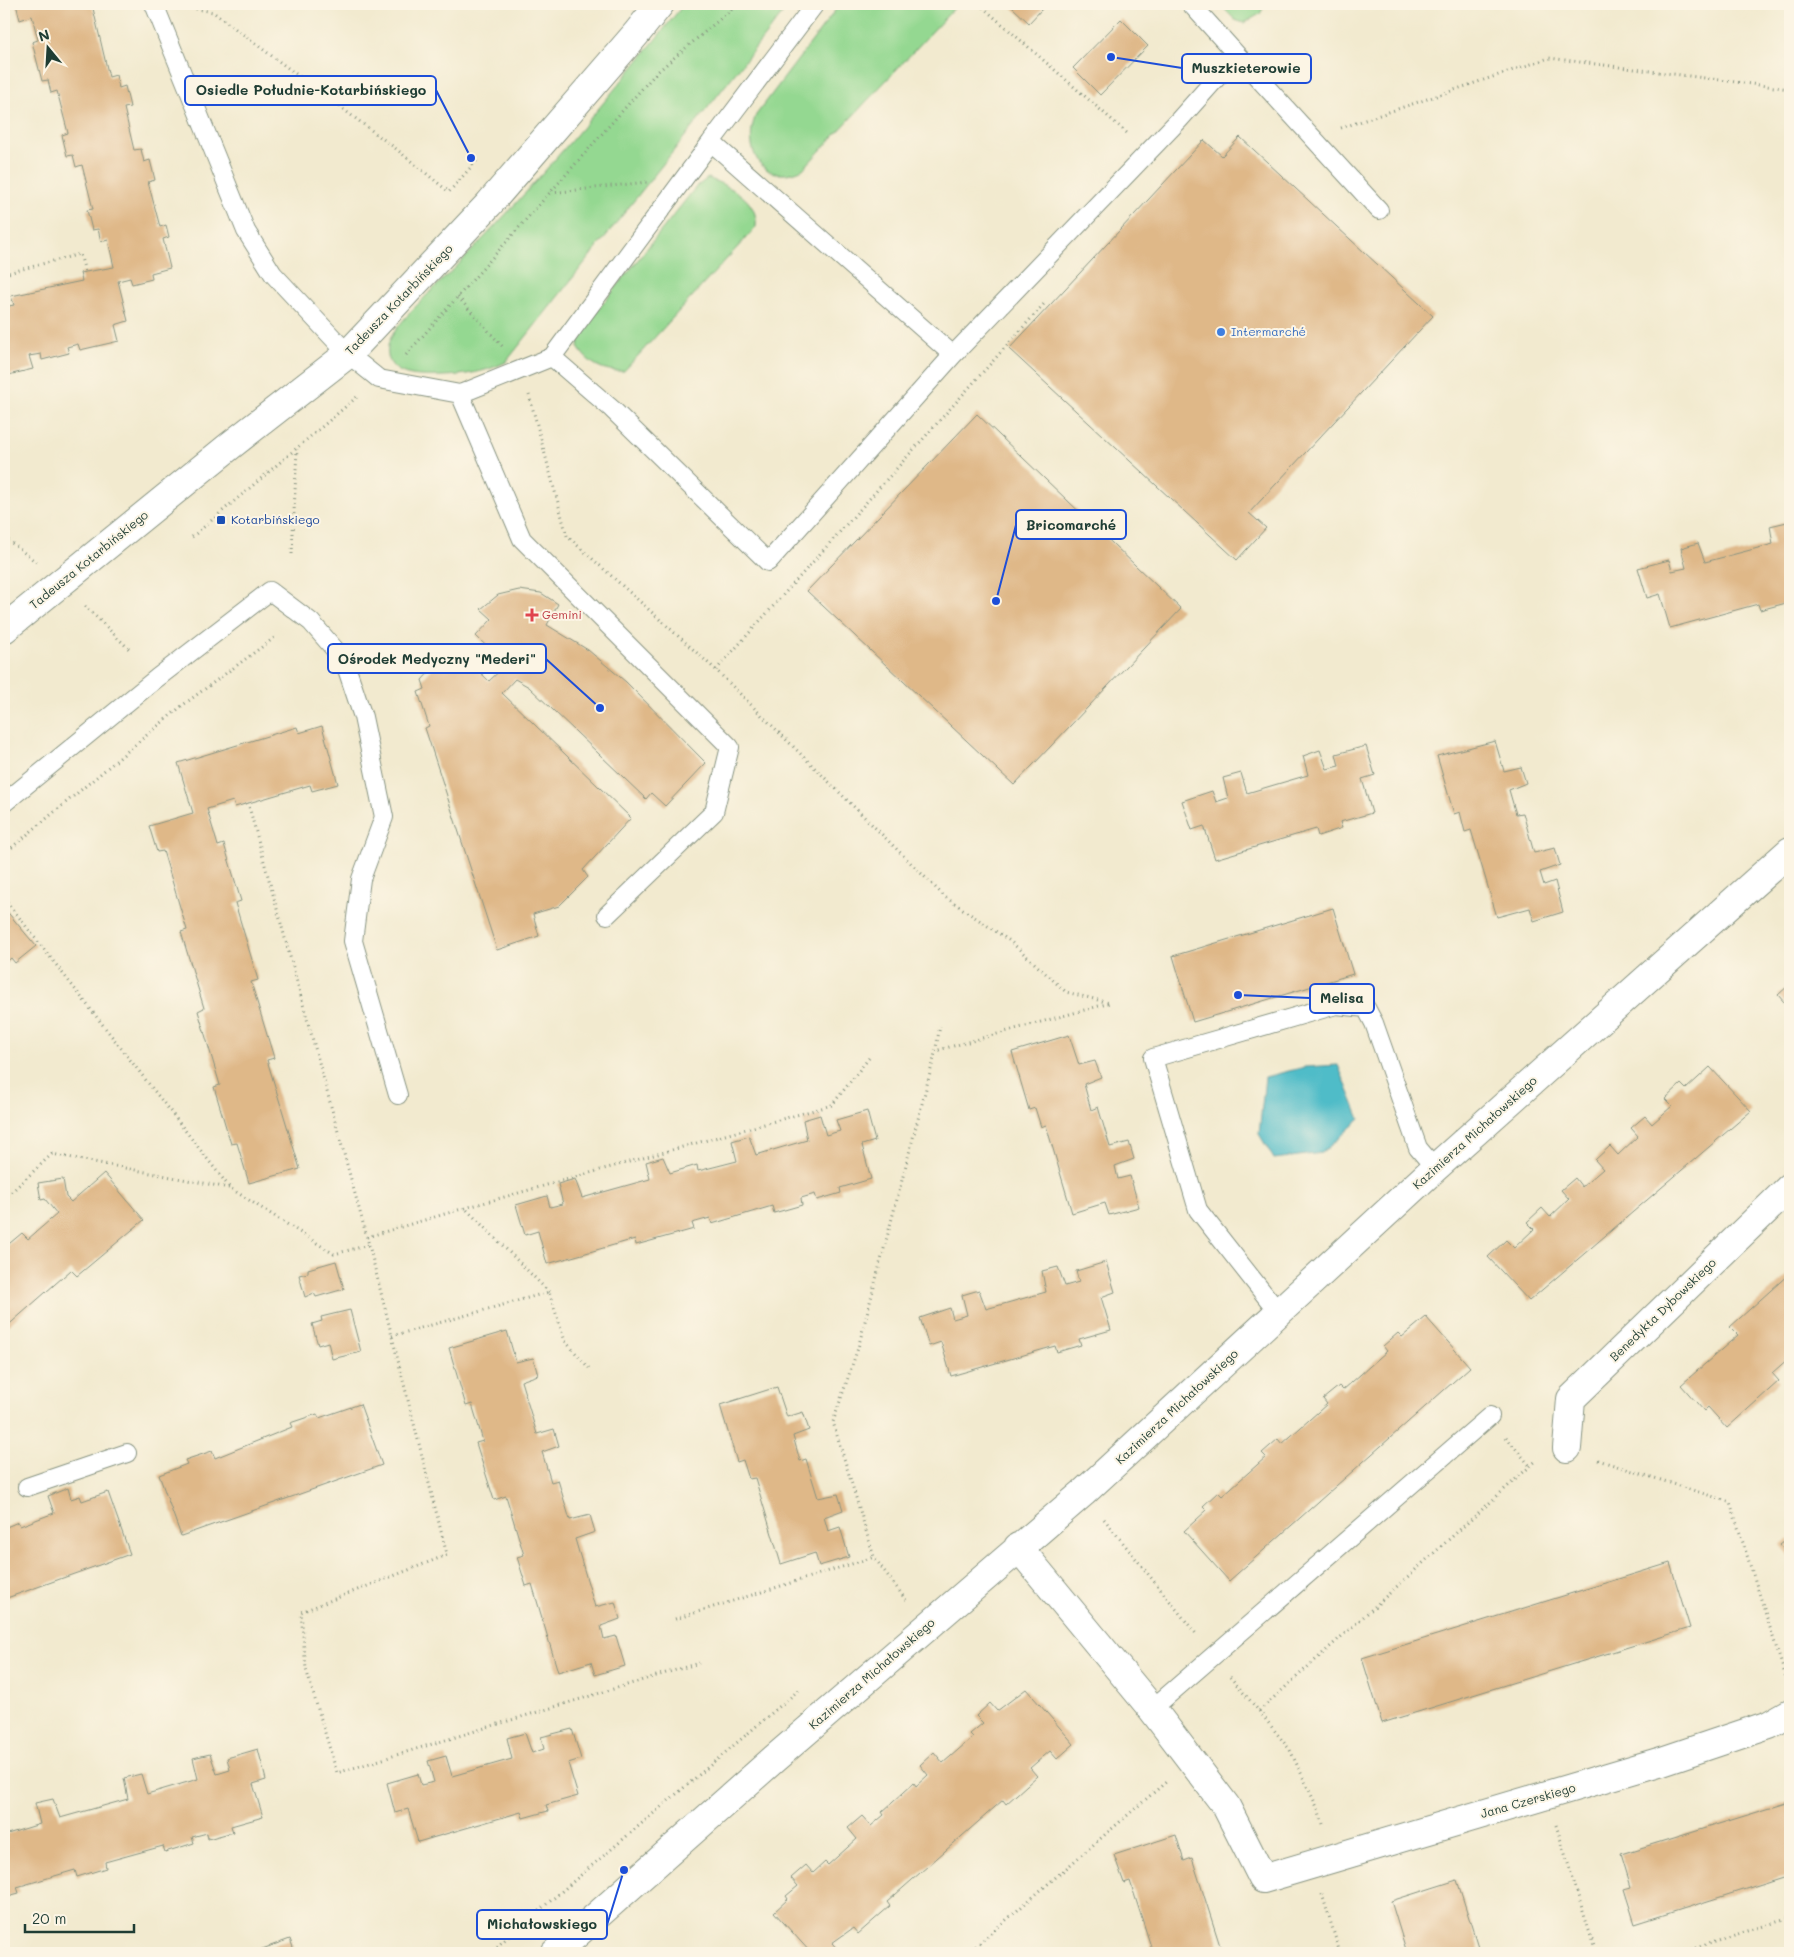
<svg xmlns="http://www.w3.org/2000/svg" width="1794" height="1957" font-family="Mali,sans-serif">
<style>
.green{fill:#94d891;stroke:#5a8a62}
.water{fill:#4fbcc8;stroke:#377c7e}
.building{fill:#dfb888}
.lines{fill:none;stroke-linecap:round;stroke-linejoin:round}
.lane-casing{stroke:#889482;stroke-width:20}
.street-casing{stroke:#889482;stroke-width:30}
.secondary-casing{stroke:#889482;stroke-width:30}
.path{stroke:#889482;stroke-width:3;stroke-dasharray:1 4;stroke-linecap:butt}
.lane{stroke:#fff;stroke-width:18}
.street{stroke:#fff;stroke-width:28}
.secondary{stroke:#fff;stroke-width:28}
.shop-dot{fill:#3f7fe0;stroke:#fcf5e5;stroke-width:2}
.transit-dot{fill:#1a4fb4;stroke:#fcf5e5;stroke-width:2}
.health-dot{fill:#e0444e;stroke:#fcf5e5;stroke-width:2}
.labels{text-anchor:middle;stroke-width:4;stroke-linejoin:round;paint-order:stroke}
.street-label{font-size:12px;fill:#1f3d34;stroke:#fcf5e5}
.shop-label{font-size:12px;fill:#366cbe;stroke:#fcf5e5;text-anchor:start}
.transit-label{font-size:12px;fill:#164399;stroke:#fcf5e5;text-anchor:start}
.health-label{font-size:12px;fill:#be3a42;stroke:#fcf5e5;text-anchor:start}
.leader{fill:none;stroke:#1d4ed8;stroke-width:2}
.callout-dot{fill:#1d4ed8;stroke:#fcf5e5;stroke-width:2}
.callout{fill:#fcf5e5;stroke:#1d4ed8;stroke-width:2}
.callout-label{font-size:14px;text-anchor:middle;font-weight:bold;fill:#1f3d34}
</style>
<rect width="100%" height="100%" fill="#fcf5e5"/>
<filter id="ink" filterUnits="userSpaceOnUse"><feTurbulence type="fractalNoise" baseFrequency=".02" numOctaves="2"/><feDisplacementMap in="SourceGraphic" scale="10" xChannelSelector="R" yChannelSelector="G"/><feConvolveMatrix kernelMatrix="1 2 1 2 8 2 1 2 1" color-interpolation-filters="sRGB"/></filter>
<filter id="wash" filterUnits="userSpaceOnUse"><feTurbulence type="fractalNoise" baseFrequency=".0096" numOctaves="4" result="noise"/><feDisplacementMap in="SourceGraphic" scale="20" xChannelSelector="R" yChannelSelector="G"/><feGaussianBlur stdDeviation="1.12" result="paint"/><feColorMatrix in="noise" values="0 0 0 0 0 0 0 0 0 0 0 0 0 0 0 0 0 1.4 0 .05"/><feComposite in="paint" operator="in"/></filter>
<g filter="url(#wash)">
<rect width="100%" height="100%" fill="#f2eacf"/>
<path class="green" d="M684,4H790L506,362C480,375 450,377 421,376C403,375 385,369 388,346C390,327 442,281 457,266C538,183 612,94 684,4Z
M840,4H958L803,169C764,188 741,150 756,115Z
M1220,4H1265L1260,14L1244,23L1235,20Z
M708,178C730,187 759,199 756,227L624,371C604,372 588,364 578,347L582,330L696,187Z"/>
<path class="water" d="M1338,1065L1360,1119L1322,1153L1274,1159L1259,1134L1265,1077L1305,1067Z"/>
<g id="blocks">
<path class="building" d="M16,4H92L109,77L116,75L119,88L125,86L130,107L124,108L134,150L141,149L144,162L150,160L155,180L148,182L160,227L166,225L169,237L163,239L170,268L151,273L152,279L132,284L130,278L118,281L128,321L115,325L119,341L80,350L78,344L67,347L69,353L42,360L41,354L29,356L33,369L4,376V307L14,305L11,296L82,281L80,273L114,267L108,240L101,242L98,229L92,230L87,210L93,209L82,165L76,167L73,155L67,156L62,135L68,133L57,91L51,93L48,80L42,81L32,42L38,40L32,16L20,20Z
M1015,4H1037L1042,9L1029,23L1012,7Z
M1121,19L1148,46L1100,95L1073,68Z
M1240,137L1433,316L1249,513L1266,528L1237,560L1009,349L1204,140L1222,156Z
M977,414L1181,609L1014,785L807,591Z
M1787,522L1790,533V602L1760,610L1758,604L1670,628L1660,594L1647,598L1638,568L1669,560L1672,571L1686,568L1681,548L1698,543L1705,562L1773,544L1770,526Z
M519,590L541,593L558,604L547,625L588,650L626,682L706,763L665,806L651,793L646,799L529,687L515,679L502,693L631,818L583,870L588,877L559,906L533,914L539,936L497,950L425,728L429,726L418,692L425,689L422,680L432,669L429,662L460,653L489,681L506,665L476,636L492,619L481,609L498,595Z
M322,726L338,784L312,791L310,785L235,807L233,801L207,809L218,846L224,844L241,901L235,903L258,980L251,982L274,1058L267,1060L300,1169L249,1183L237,1143L231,1144L214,1087L220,1085L198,1011L204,1008L181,932L187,930L163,851L157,852L149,826L193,813L178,763L297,727L299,733Z
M1495,741L1504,771L1521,767L1526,783L1509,790L1516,814L1523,813L1534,853L1555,848L1560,865L1540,872L1544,885L1555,881L1563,912L1534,921L1530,908L1497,917L1471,830L1465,832L1460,812L1454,814L1437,756Z
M1366,746L1375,775L1362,779L1372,813L1340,822L1342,828L1318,836L1316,829L1215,859L1204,826L1192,830L1182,801L1212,791L1216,802L1228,798L1223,778L1241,773L1247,793L1308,775L1303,756L1320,750L1327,769L1339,766L1336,754Z
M4,908L36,946L15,963L11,958L4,964Z
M1333,908L1353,974L1193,1022L1173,956Z
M1790,984V1009L1778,995Z
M1069,1035L1079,1065L1095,1061L1101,1077L1084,1084L1091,1110L1098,1107L1110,1147L1129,1142L1134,1159L1115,1166L1118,1179L1130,1176L1139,1207L1109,1215L1105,1203L1072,1213L1046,1125L1041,1127L1035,1108L1029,1110L1012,1052Z
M1710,1067L1751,1111L1529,1301L1488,1257L1506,1240L1514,1248L1534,1229L1527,1222L1542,1208L1550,1217L1569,1199L1561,1190L1575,1178L1582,1187L1603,1169L1595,1160L1610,1146L1618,1155L1638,1136L1631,1128L1645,1116L1652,1124L1672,1106L1665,1099L1681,1084L1686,1089Z
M867,1111L875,1141L862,1145L871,1179L840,1188L841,1193L817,1200L815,1194L801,1198L802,1205L774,1213L772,1206L712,1224L710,1218L692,1223L694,1229L636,1245L635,1239L547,1264L538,1231L525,1235L516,1205L547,1196L550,1207L563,1204L558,1184L575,1179L582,1198L650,1179L646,1162L663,1157L670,1173L697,1165L698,1171L737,1161L732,1141L749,1136L756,1155L807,1140L803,1120L820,1115L826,1135L840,1131L836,1120Z
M104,1173L144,1220L77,1276L71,1270L4,1329V1248L22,1233L28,1239L57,1214L45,1199L41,1200L38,1183L63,1179L66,1197L71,1202Z
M336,1261L344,1289L316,1297L314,1293L305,1297L299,1275L308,1273V1269Z
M1106,1262L1115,1292L1101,1297L1111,1330L1079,1339L1081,1345L1057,1352L1055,1346L951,1376L941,1342L929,1346L920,1318L950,1308L953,1319L967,1315L962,1295L979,1290L986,1309L1046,1292L1042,1271L1058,1267L1065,1286L1079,1282L1076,1271Z
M1790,1273V1357L1772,1373L1779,1381L1727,1428L1708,1407L1704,1411L1681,1385L1738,1335L1730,1327Z
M350,1310L361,1352L332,1359L328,1342L318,1345L312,1324L322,1321L321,1317Z
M1426,1317L1470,1367L1229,1581L1184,1531L1207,1510L1203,1506L1218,1492L1222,1496L1266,1457L1262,1453L1278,1439L1282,1444L1327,1404L1323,1399L1339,1386L1343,1390L1387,1351L1383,1346L1398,1333L1402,1337Z
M507,1331L516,1362L533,1358L538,1375L521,1381L537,1434L554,1429L559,1446L542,1452L551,1482L558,1480L570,1520L590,1515L595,1532L575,1539L595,1607L615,1602L620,1619L601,1626L604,1639L616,1636L625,1666L595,1675L591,1662L558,1672L532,1584L526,1586L517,1557L524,1555L506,1496L494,1500L476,1443L483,1441L472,1404L466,1406L449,1348Z
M777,1387L787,1417L803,1412L809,1430L793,1436L800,1461L806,1459L818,1498L838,1494L843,1510L824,1517L828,1531L840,1527L849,1557L819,1566L815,1553L781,1564L755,1478L749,1479L743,1460L737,1462L720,1405Z
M360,1404L382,1465L181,1536L159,1475L187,1464L185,1460L212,1451L215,1458L292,1427L290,1423L317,1414L319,1418Z
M68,1488L71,1499L80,1496L82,1501L108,1492L130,1554L4,1599V1528L18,1522L20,1526L54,1513L48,1496Z
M1790,1537V1557L1780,1545Z
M1670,1563L1690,1628L1382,1723L1362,1658Z
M1026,1689L1074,1744L1057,1759L1050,1751L1030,1768L1037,1776L1006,1804L1003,1800L887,1902L890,1906L858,1934L853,1928L832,1943L839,1951L836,1953H811L774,1912L788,1899L786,1896L798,1886L791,1878L806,1865L813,1873L825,1862L828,1865L857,1839L848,1828L862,1816L871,1826L884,1815L882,1812L914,1783L916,1786L928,1775L920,1765L934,1752L943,1763L973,1737L970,1734L983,1723L976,1716L990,1703L997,1711Z
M572,1729L581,1759L568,1763L578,1796L546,1805L548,1811L523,1818L521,1812L418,1842L408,1809L395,1813L387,1783L418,1774L421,1785L434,1782L428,1761L446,1756L452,1776L512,1759L507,1738L525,1733L532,1753L544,1749L541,1737Z
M258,1749L266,1780L253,1784L263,1817L231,1826L233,1832L208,1839L207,1833L192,1837L194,1843L165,1852L163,1846L105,1862L106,1868L77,1877L75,1870L17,1887L19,1893L4,1897V1835L40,1824L35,1803L53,1799L60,1818L128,1799L124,1778L141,1774L147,1794L198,1779L193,1758L210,1754L217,1774L230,1770L227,1758Z
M1790,1802V1875L1635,1924L1624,1889L1631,1887L1621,1854Z
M1176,1835L1184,1861L1192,1858L1222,1952L1153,1953L1130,1881L1124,1883L1114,1855Z
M1457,1880L1480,1953H1407L1391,1901Z
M290,1939L295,1953H251Z"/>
</g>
</g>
<g filter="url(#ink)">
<use href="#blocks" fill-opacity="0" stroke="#889482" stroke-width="1"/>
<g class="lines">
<defs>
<path id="lane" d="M154,4L246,231L273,274L348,354L379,379L460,394L552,357L612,409L768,562L953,355L1179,120L1237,55L1191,4
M815,4L711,142L953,355
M1237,55L1379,210
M552,357L711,142
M460,394L522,539L730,747L714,812L607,915
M4,803L157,678L270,591L311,622L344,660L363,717L384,817L361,879L353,941L398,1095
M1279,1313L1198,1210L1153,1058L1336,1005L1366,1008L1374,1023L1418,1148L1435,1168
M27,1487L127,1453
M1152,1709L1490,1416"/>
<path id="street" d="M1567,1448L1571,1399L1790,1187
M1018,1547L1152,1709L1226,1806L1263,1879L1662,1761L1769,1725L1790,1713
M555,1953L774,1759L1083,1493L1435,1168L1790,851"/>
<path id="secondary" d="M4,629L231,445L348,354L489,204L636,34L660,4"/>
</defs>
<use href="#lane" class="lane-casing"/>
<use href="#street" class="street-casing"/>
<use href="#secondary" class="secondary-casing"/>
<path class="path" d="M979,4L1127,133
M186,7L213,12L395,148L449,192L478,159
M1341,128L1549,58L1790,89
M551,193L647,182
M4,274L80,254L85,272
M458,297L503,347
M406,355L656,73L738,4
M529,395L567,536L716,670L945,897L1010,941L1066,992L1110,1003L935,1051
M4,537L36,562
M192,537L357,397
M292,554L297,449
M85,606L129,649
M716,670L1044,304
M4,854L183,705L274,638
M4,898L230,1188L334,1254L369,1245L248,803
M4,1199L52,1154L229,1188
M465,1208L832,1105L869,1058
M367,1237L465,1208L549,1292
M369,1245L447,1555L301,1612L306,1669L337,1773L699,1663
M392,1336L549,1292L565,1341L589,1368
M1506,1437L1530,1466
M1598,1460L1730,1502L1787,1681
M1104,1519L1197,1635
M906,1600L874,1557L833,1422L858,1348L934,1058L940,1026
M675,1619L874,1557
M1230,1677L1259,1711L1537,1460
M1259,1711L1290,1750L1318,1809L1324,1827
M1556,1825L1596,1953
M1322,1894L1340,1953
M489,1953L799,1690
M968,1953L1166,1782
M1676,1953L1790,1918"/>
<use href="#lane" class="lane"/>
<use href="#street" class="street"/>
<use href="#secondary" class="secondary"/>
</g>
</g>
<circle class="shop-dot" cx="1221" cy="332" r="5"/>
<rect class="transit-dot" x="216" y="515" width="10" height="10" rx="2.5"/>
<path class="health-dot" d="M529.5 607.5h5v5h5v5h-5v5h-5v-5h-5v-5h5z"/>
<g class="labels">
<g class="street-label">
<text transform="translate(399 300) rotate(-46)" y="4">Tadeusza Kotarbińskiego</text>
<text transform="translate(89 560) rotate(-39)" y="4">Tadeusza Kotarbińskiego</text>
<text transform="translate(1475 1133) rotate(-42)" y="4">Kazimierza Michałowskiego</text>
<text transform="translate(1663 1310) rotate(-44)" y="4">Benedykta Dybowskiego</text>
<text transform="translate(1177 1407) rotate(-43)" y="4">Kazimierza Michałowskiego</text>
<text transform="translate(872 1674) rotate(-41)" y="4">Kazimierza Michałowskiego</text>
<text transform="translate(1528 1801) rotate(-16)" y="4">Jana Czerskiego</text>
</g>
<g class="shop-label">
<text x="1231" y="336">Intermarché</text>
</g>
<g class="transit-label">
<text x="231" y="524">Kotarbińskiego</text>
</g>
<g class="health-label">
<text x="542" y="619">Gemini</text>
</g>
</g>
<path class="leader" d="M1111 57L1182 68M471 158L436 90M996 601L1016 525M600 708L546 659M1238 995L1310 998M624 1870L607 1925"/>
<g class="callout-dot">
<circle cx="1111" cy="57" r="5"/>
<circle cx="471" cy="158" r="5"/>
<circle cx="996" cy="601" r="5"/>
<circle cx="600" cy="708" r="5"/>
<circle cx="1238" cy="995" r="5"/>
<circle cx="624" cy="1870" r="5"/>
</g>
<g class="callout">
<rect x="1182" y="54" width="129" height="29" rx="5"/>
<rect x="185" y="76" width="251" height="29" rx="5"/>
<rect x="1016" y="510" width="110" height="29" rx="5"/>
<rect x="328" y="644" width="218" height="29" rx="5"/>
<rect x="1310" y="984" width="64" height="29" rx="5"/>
<rect x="477" y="1910" width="130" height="29" rx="5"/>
</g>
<g class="callout-label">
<text x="1246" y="73">Muszkieterowie</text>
<text x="311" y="95">Osiedle Południe-Kotarbińskiego</text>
<text x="1071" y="530">Bricomarché</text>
<text x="437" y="664">Ośrodek Medyczny "Mederi"</text>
<text x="1342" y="1003">Melisa</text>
<text x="542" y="1929">Michałowskiego</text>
</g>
<rect width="1794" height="1957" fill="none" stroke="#fcf5e5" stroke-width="20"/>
<g transform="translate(48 48) rotate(342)" stroke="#fcf5e5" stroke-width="4" paint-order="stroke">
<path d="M0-4L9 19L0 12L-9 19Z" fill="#1f3d34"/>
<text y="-8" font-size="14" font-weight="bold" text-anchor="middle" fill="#1f3d34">N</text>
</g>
<path d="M25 1924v8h109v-8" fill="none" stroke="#1f3d34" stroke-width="2.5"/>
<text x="32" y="1924" font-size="15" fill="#1f3d34" stroke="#fcf5e5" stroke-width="4" paint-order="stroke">20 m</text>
</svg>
